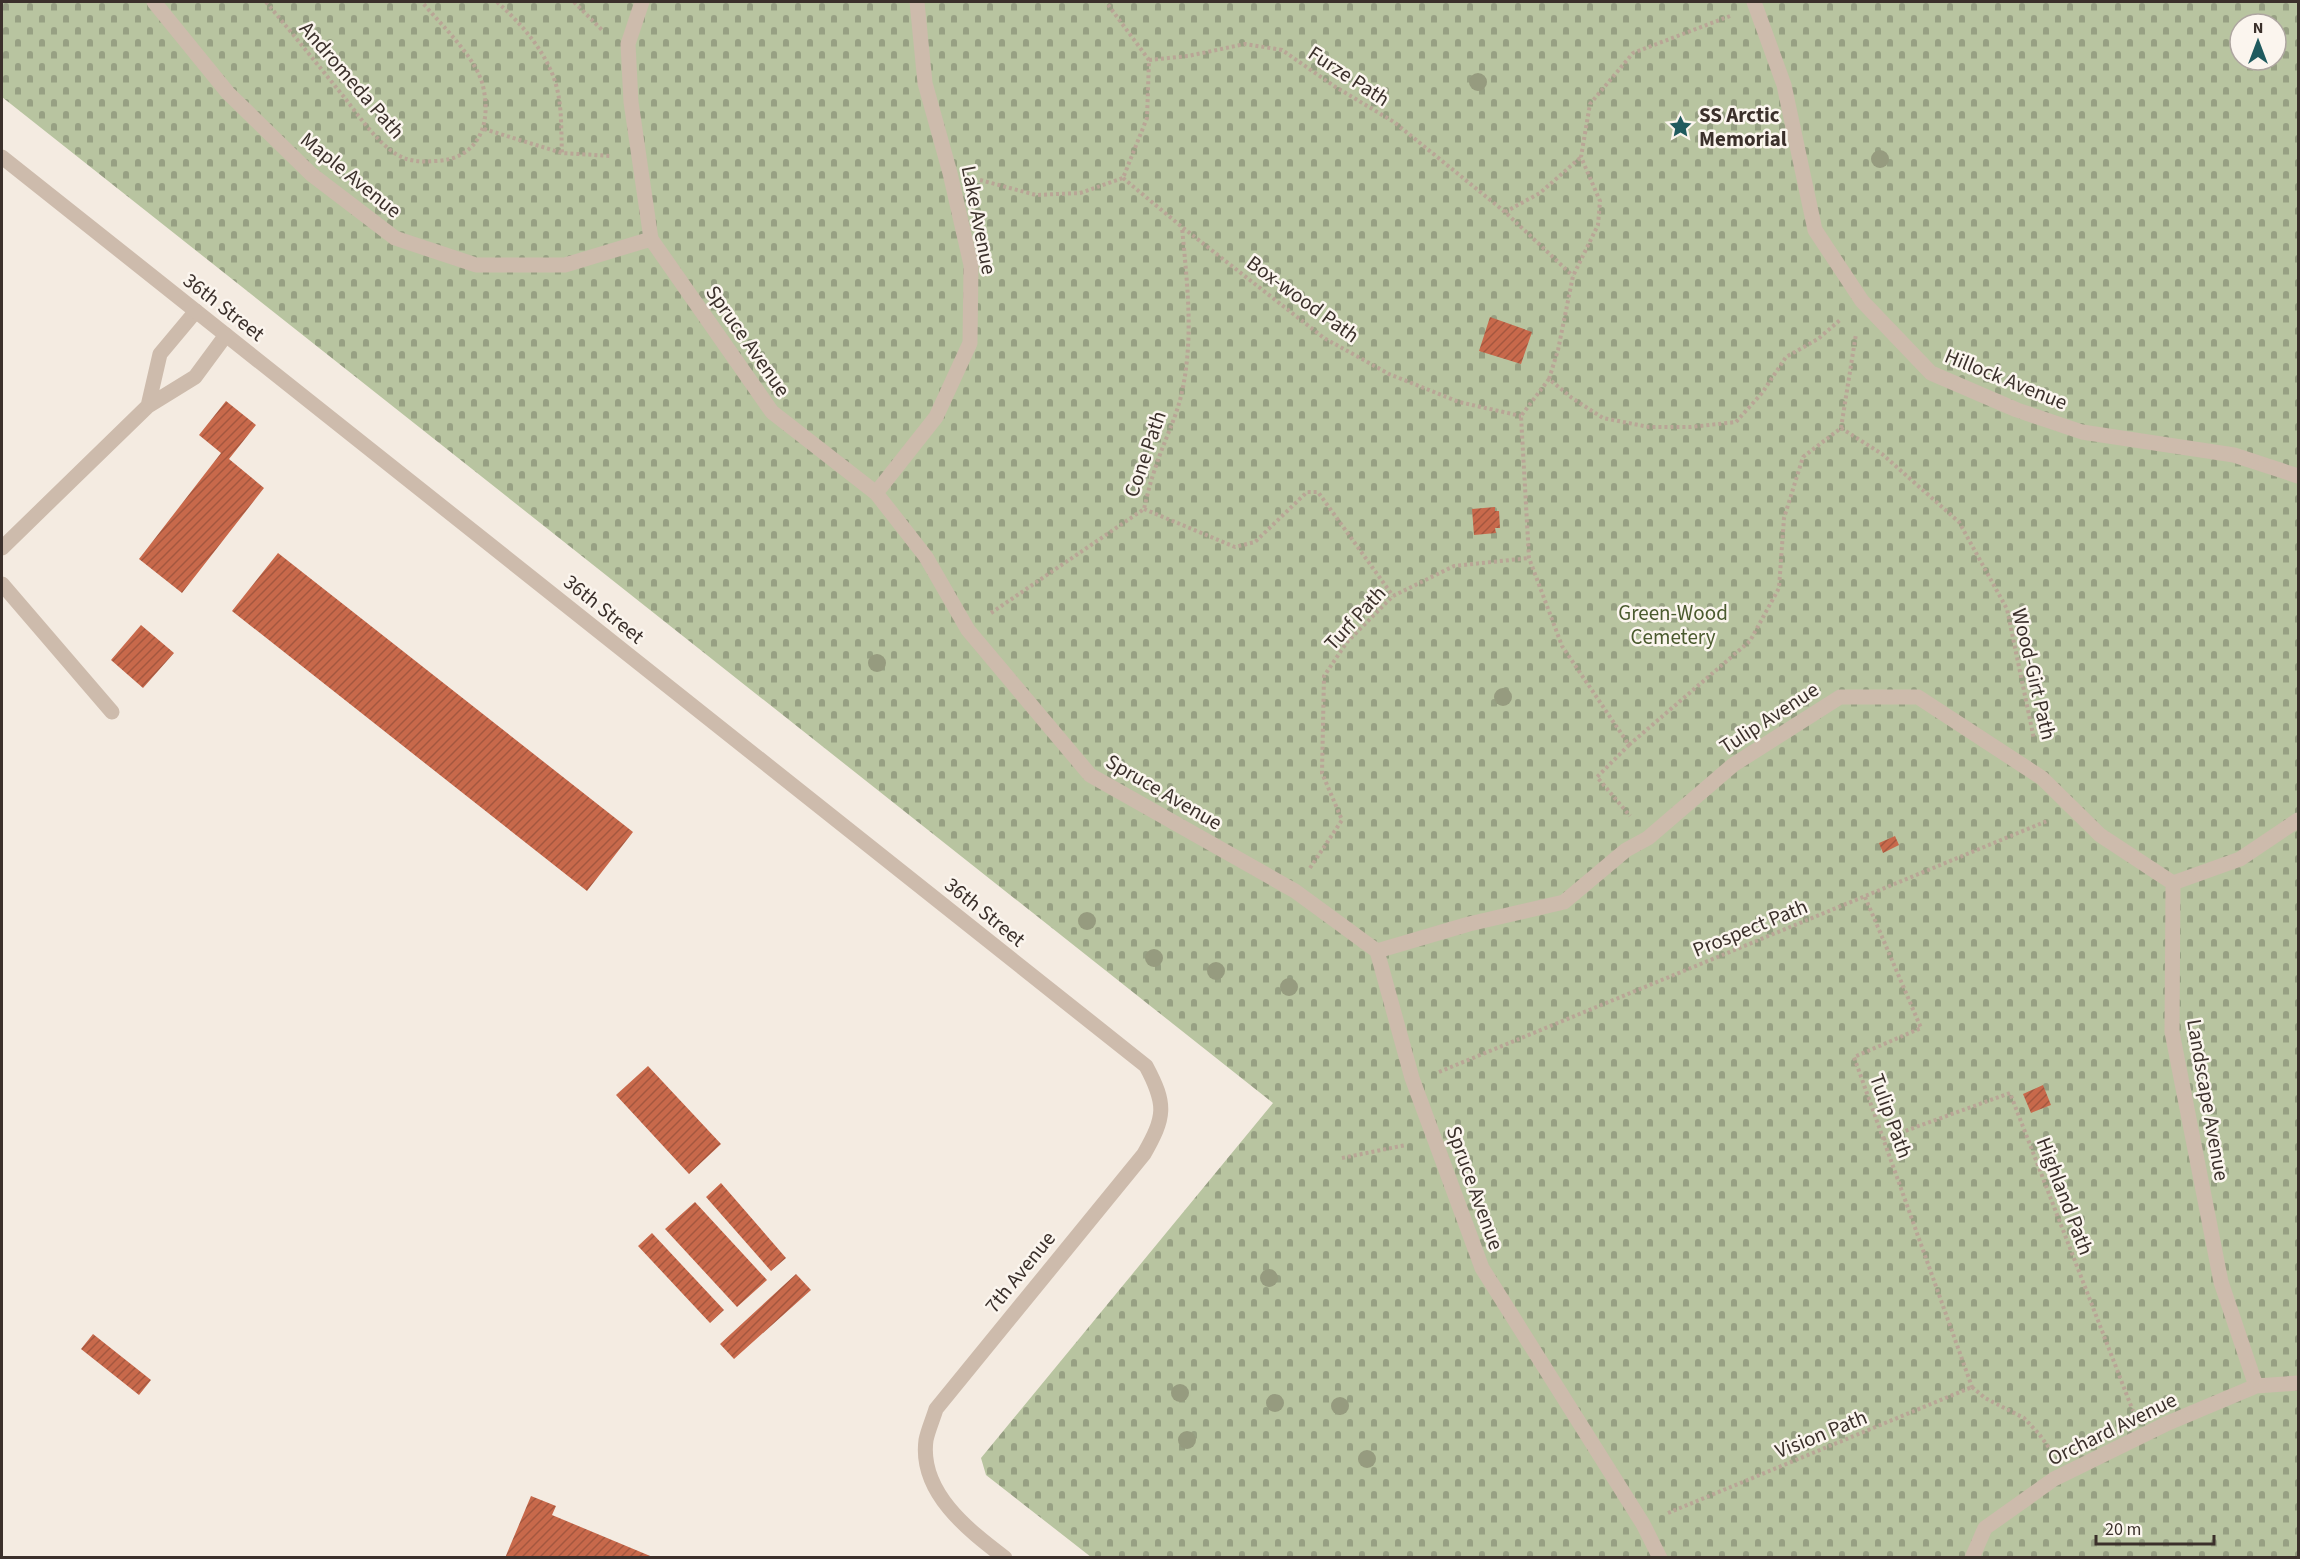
<svg xmlns="http://www.w3.org/2000/svg" width="2300" height="1559" font-family="'Source Sans 3',sans-serif">
<style>
.cemetery{fill:url(#cemetery-stones);fill-rule:evenodd}
.building{fill:url(#building-hatch)}
.lines{fill:none;stroke-linecap:round;stroke-linejoin:round}
.path{stroke:#b9a596;stroke-width:4;stroke-dasharray:3 3;stroke-linecap:butt}
.service{stroke:#cdbbac;stroke-width:15}
.minor{stroke:#cdbbac;stroke-width:15}
.tree{fill:#969b7f}
.labels{text-anchor:middle;stroke-width:5;stroke-linejoin:round;paint-order:stroke}
.street-label{font-size:21px;fill:#3b302b;stroke:#fbf5ee}
.poi-label{font-size:21px;font-weight:bold;fill:#3b302b;stroke:#fbf5ee;text-anchor:start}
.park-label{font-size:21px;fill:#4a5a2e;stroke:#fbf5ee}
</style>
<defs>
<pattern id="cemetery-stones" width="16" height="16" patternUnits="userSpaceOnUse" patternTransform="scale(1.5)"><rect width="16" height="16" fill="#b8c4a0"/><path d="M2 7V4a2 2 0 0 1 4 0v3zM10 15v-3a2 2 0 0 1 4 0v3z" fill="#97a083"/></pattern>
<pattern id="building-hatch" width="6" height="6" patternUnits="userSpaceOnUse" patternTransform="scale(1.5)"><rect width="6" height="6" fill="#c8694b"/><path d="M-1 1l2-2M0 6l6-6M5 7l2-2" fill="none" stroke="#a4573f"/></pattern>
</defs>
<rect width="100%" height="100%" fill="#f4ebe1"/>
<path class="cemetery" d="M2,2H2298V1557H1091L986,1475L981,1458L1273,1103L2,97ZM2240,24H2276V60H2240Z"/>
<path class="building" d="M1490,317L1532,332L1521,364L1479,351Z
M226,401L256,425L229,459L264,488L182,593L139,559L221,453L199,435Z
M1495,507V511H1499L1500,528H1495L1496,533L1474,535L1472,509Z
M278,553L633,832L587,891L232,611Z
M141,625L174,653L143,688L111,660Z
M1895,836L1899,845L1883,853L1879,843Z
M648,1066L721,1144L689,1174L616,1095Z
M2043,1085L2051,1105L2031,1113L2023,1094Z
M721,1183L786,1258L771,1271L706,1197Z
M695,1202L767,1280L737,1307L665,1229Z
M652,1233L724,1310L710,1323L638,1246Z
M796,1274L811,1290L734,1359L720,1344Z
M93,1334L151,1380L139,1395L81,1349Z
M531,1496L556,1506L552,1515L655,1558H505Z"/>
<g class="lines">
<path class="path" d="M266,2C292,33 318,65 344,97C359,116 376,141 396,154C409,162 421,162 436,161C478,159 492,125 483,86C476,57 441,25 422,2
M497,2C523,25 551,57 558,93C562,112 561,133 562,153
M574,2L603,31
M1730,16L1633,53L1590,104L1581,157L1600,201L1598,225L1573,276L1558,350L1549,379L1572,398L1603,418L1649,427H1691L1736,422L1762,393L1786,357L1818,339L1840,320
M1149,60L1188,56L1245,44L1282,50L1334,86L1394,122L1505,212L1573,276
M484,129L562,153L611,156
M1123,178L1182,227L1324,338L1389,374L1459,402L1521,416
M980,180L1036,195L1080,193L1123,178L1147,118L1149,60L1106,2
M1505,212L1540,193L1581,157
M1549,379L1521,416L1529,558L1562,646L1629,745L1597,777L1630,816
M1841,428L1882,454L1959,522L2007,609L2034,739
M1841,428L1856,334
M1144,509L1235,547L1255,542L1307,492H1318L1393,596
M991,613L1144,509C1147,496 1150,483 1155,469C1163,443 1176,419 1182,392C1194,336 1187,283 1182,227
M1629,745L1750,641L1779,588L1784,518L1803,457L1841,428
M1310,868L1342,820L1322,773L1324,676L1347,642L1393,596L1454,566L1529,558
M1865,897L1921,1028L1854,1057L1972,1387
M1439,1072L2047,821
M1883,1139L2010,1093L2133,1411
M1342,1158L1406,1145
M1972,1387L1985,1398L2024,1418L2039,1434L2050,1449
M1668,1513L1972,1387"/>
<path class="service" d="M154,2L228,93L311,174L395,238L476,265H565L651,239
M642,2L628,44L631,102L651,239L772,412L876,493L926,557L968,630L1090,775L1295,891L1377,951L1412,1078L1482,1268L1643,1524L1660,1558
M1754,2L1784,85L1815,230L1862,301L1931,373L2017,410L2082,432L2234,455L2298,476
M148,406L160,354L196,311
M876,493L936,417L970,343L971,265L950,173L925,83L917,2
M2,548L148,406L195,377L226,335
M2,584L112,712
M1377,951L1469,924L1564,902L1626,850L1648,838L1733,765L1840,697H1918L2042,778L2100,835L2173,883
M2256,1386L2221,1282L2172,1032L2173,883L2240,859L2298,820
M1972,1558L1985,1528L2054,1479L2168,1423L2256,1386L2298,1383"/>
<path class="minor" d="M2,157L1146,1066C1167,1105 1165,1117 1144,1154L936,1409C933,1419 928,1430 926,1440C919,1492 968,1530 1005,1558"/>
</g>
<g class="tree">
<circle cx="1478" cy="82" r="9"/>
<circle cx="1880" cy="159" r="9"/>
<circle cx="877" cy="663" r="9"/>
<circle cx="1503" cy="697" r="9"/>
<circle cx="1087" cy="921" r="9"/>
<circle cx="1154" cy="958" r="9"/>
<circle cx="1216" cy="971" r="9"/>
<circle cx="1289" cy="987" r="9"/>
<circle cx="1269" cy="1278" r="9"/>
<circle cx="1180" cy="1393" r="9"/>
<circle cx="1275" cy="1403" r="9"/>
<circle cx="1340" cy="1406" r="9"/>
<circle cx="1187" cy="1440" r="9"/>
<circle cx="1367" cy="1459" r="9"/>
</g>
<defs>
<symbol id="sight-bare" viewBox="-9 -9 18 18"><path d="M0-6L1.8-2.2L6-1.7L2.9 1.2L3.7 5.4L0 3.3L-3.7 5.4L-2.9 1.2L-6-1.7L-1.8-2.2Z" fill="#1f5a5e" stroke="#fbf5ee" stroke-width="2.5" paint-order="stroke"/></symbol>
</defs>
<g fill-rule="evenodd">
<use href="#sight-bare" x="1664" y="110" width="33" height="33"/>
</g>
<g class="labels">
<g class="street-label">
<text transform="translate(1349 76) rotate(33)" y="7">Furze Path</text>
<text transform="translate(352 80) rotate(49)" y="7">Andromeda Path</text>
<text transform="translate(351 175) rotate(39)" y="7">Maple Avenue</text>
<text transform="translate(979 220) rotate(79)" y="7">Lake Avenue</text>
<text transform="translate(1303 299) rotate(36)" y="7">Box-wood Path</text>
<text transform="translate(224 307) rotate(38)" y="7">36th Street</text>
<text transform="translate(748 341) rotate(55)" y="7">Spruce Avenue</text>
<text transform="translate(2006 379) rotate(22)" y="7">Hillock Avenue</text>
<text transform="translate(1145 454) rotate(-71)" y="7">Cone Path</text>
<text transform="translate(604 609) rotate(39)" y="7">36th Street</text>
<text transform="translate(1355 618) rotate(-47)" y="7">Turf Path</text>
<text transform="translate(2034 674) rotate(77)" y="7">Wood-Girt Path</text>
<text transform="translate(1769 718) rotate(-33)" y="7">Tulip Avenue</text>
<text transform="translate(1164 792) rotate(30)" y="7">Spruce Avenue</text>
<text transform="translate(985 912) rotate(39)" y="7">36th Street</text>
<text transform="translate(1750 928) rotate(-22)" y="7">Prospect Path</text>
<text transform="translate(2208 1100) rotate(80)" y="7">Landscape Avenue</text>
<text transform="translate(1891 1116) rotate(70)" y="7">Tulip Path</text>
<text transform="translate(1475 1188) rotate(70)" y="7">Spruce Avenue</text>
<text transform="translate(2065 1196) rotate(69)" y="7">Highland Path</text>
<text transform="translate(1020 1272) rotate(-51)" y="7">7th Avenue</text>
<text transform="translate(2112 1429) rotate(-26)" y="7">Orchard Avenue</text>
<text transform="translate(1821 1434) rotate(-22)" y="7">Vision Path</text>
</g>
<g class="poi-label">
<text x="1699" y="122">SS Arctic<tspan x="1699" dy="24">Memorial</tspan></text>
</g>
<g class="park-label">
<text x="1673" y="620">Green-Wood<tspan x="1673" dy="24">Cemetery</tspan></text>
</g>
</g>
<rect width="2300" height="1559" fill="none" stroke="#3b302b" stroke-width="6"/>
<g transform="translate(2258 42)"><circle r="28" fill="#fbf5ee" stroke="#aea6a0" stroke-width="1.5"/>
<path d="M0-4.5L10 22L0 15L-10 22Z" fill="#1f5a5e"/>
<text y="-9" font-size="16" font-weight="bold" text-anchor="middle" fill="#3b302b">N</text>
</g>
<path d="M2096 1535v9h118v-9" fill="none" stroke="#3b302b" stroke-width="3"/>
<text x="2105" y="1535" font-size="18" fill="#3b302b" stroke="#fbf5ee" stroke-width="4.5" paint-order="stroke">20 m</text>
</svg>
